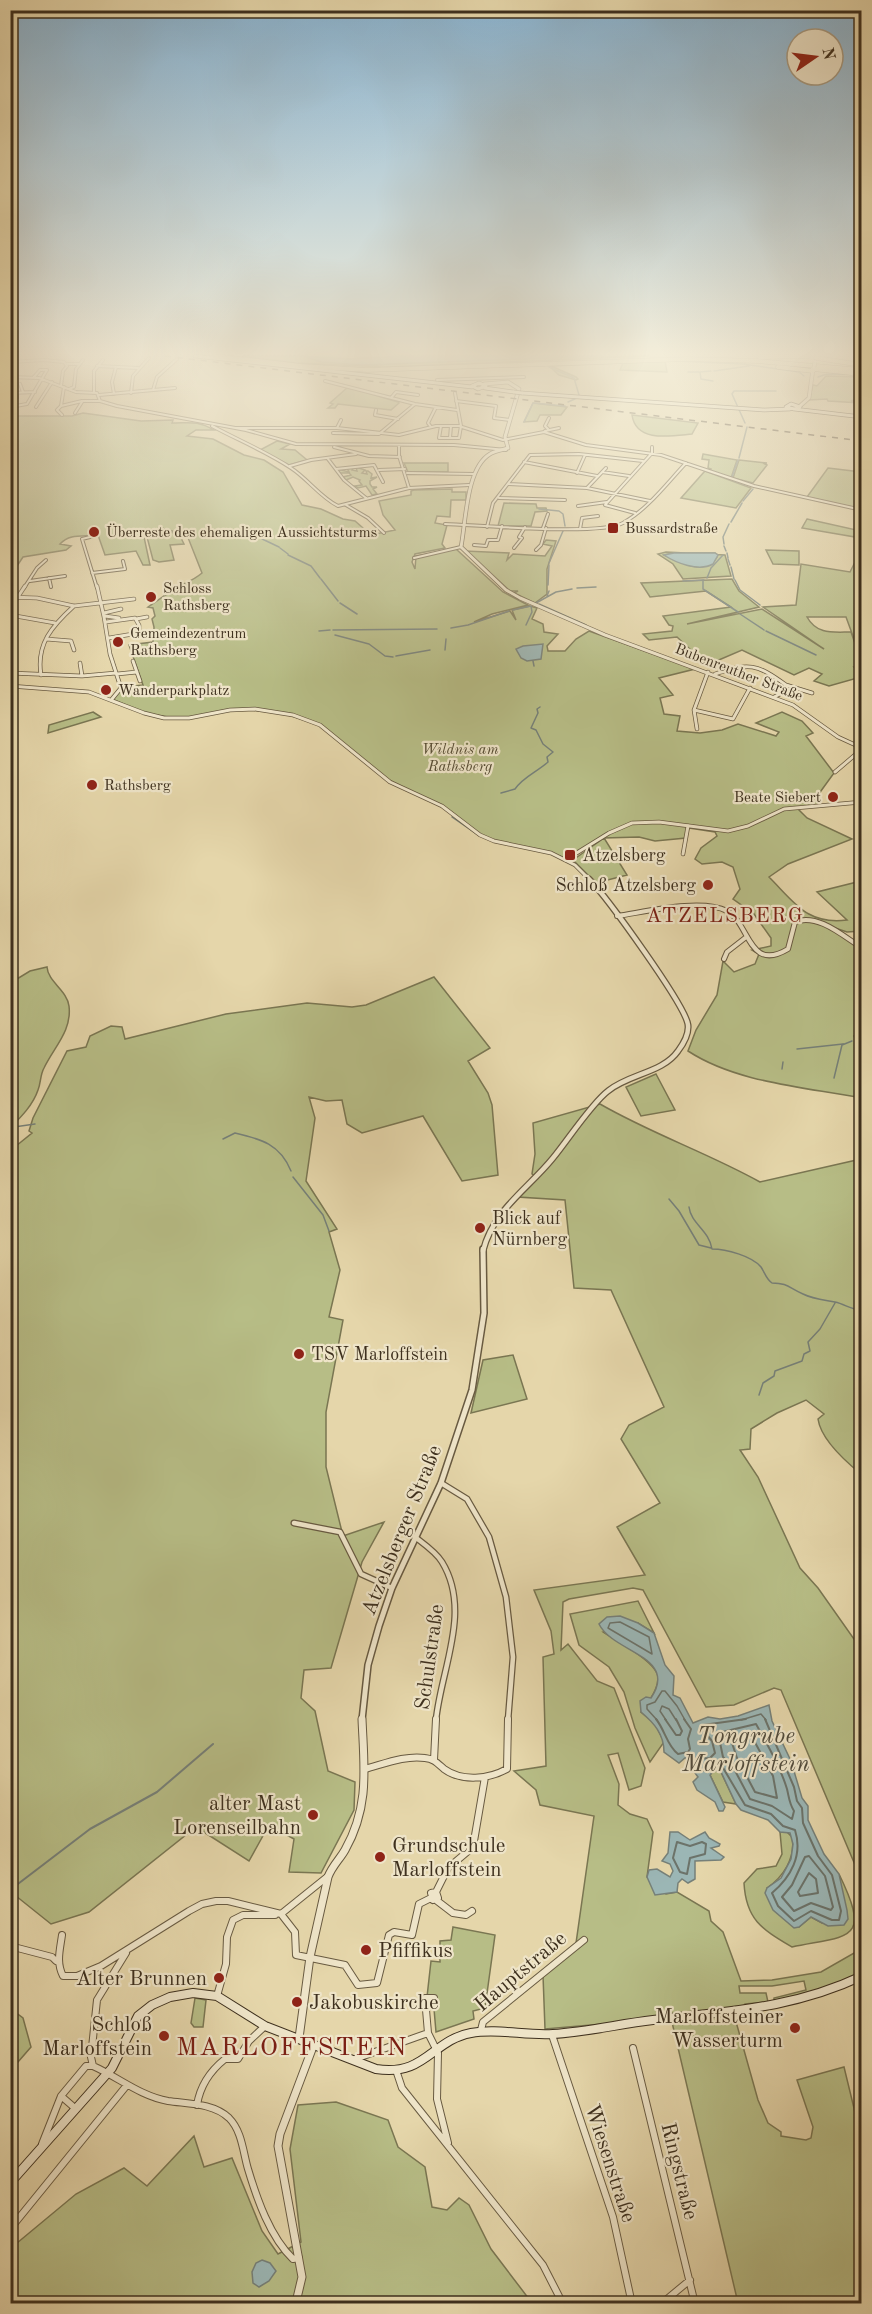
<svg xmlns="http://www.w3.org/2000/svg" width="872" height="2314" font-family="'Old Standard TT',serif">
<style>
.green{fill:#b7bd86;stroke:#7a7652;stroke-width:1.5;fill-rule:evenodd}
.water{fill:#9bb6b5;stroke:#768079;stroke-width:1.5}
.lines{fill:none;stroke-linecap:round;stroke-linejoin:round}
.shore-far1{stroke:#6c736a;stroke-width:1.5}
.shore{stroke:#6c736a;stroke-width:2}
.stream-far1{stroke:#768079;stroke-width:1.5}
.stream{stroke:#768079;stroke-width:2}
.minor-far4-casing{stroke:#685a41;stroke-width:4}
.minor-far3-casing{stroke:#685a41;stroke-width:4.5}
.minor-far2-casing{stroke:#685a41;stroke-width:6}
.minor-far1-casing{stroke:#685a41;stroke-width:7}
.minor-casing{stroke:#685a41;stroke-width:8}
.tertiary-far3-casing{stroke:#685a41;stroke-width:4.5}
.tertiary-far2-casing{stroke:#685a41;stroke-width:7}
.tertiary-far1-casing{stroke:#685a41;stroke-width:8}
.tertiary-casing{stroke:#685a41;stroke-width:9}
.secondary-far1-casing{stroke:#3e301e;stroke-width:4.5}
.secondary-casing{stroke:#3e301e;stroke-width:10}
.motorway-casing{stroke:#3e301e;stroke-width:5}
.minor-far4{stroke:#eee4c8;stroke-width:2}
.minor-far3{stroke:#eee4c8;stroke-width:3}
.minor-far2{stroke:#eee4c8;stroke-width:4}
.minor-far1{stroke:#eee4c8;stroke-width:4.5}
.minor{stroke:#eee4c8;stroke-width:6}
.tertiary-far3{stroke:#eee4c8;stroke-width:3}
.tertiary-far2{stroke:#eee4c8;stroke-width:4.5}
.tertiary-far1{stroke:#eee4c8;stroke-width:5}
.tertiary{stroke:#eee4c8;stroke-width:7}
.secondary-far1{stroke:#eee4c8;stroke-width:3}
.secondary{stroke:#eee4c8;stroke-width:8}
.motorway{stroke:#e5d6aa;stroke-width:4}
.rail{stroke:#3e301e;stroke-width:1.5;stroke-dasharray:6 6;stroke-linecap:butt}
.tertiary-bridge-casing{stroke:#685a41;stroke-width:4.5;stroke-linecap:butt}
.secondary-bridge-casing{stroke:#3e301e;stroke-width:4.5;stroke-linecap:butt}
.tertiary-bridge{stroke:#eee4c8;stroke-width:3}
.secondary-bridge{stroke:#eee4c8;stroke-width:3}
.poi-dot{fill:#8f2418;stroke:#eee4c8;stroke-width:2}
.labels{text-anchor:middle;stroke-width:4.5;stroke-linejoin:round;paint-order:stroke}
.far-poi-label{font-size:15px;fill:#3e301e;stroke:#eee4c8;text-anchor:start}
.far-street-label{font-size:15px;fill:#3e301e;stroke:#eee4c8}
.far-park-label{font-size:15px;font-style:italic;fill:#564c33;stroke:#eee4c8}
.poi-label{font-size:18px;fill:#3e301e;stroke:#eee4c8;text-anchor:start}
.quarter-label{font-size:21px;letter-spacing:1.5px;fill:#7a1f14;stroke:#eee4c8}
.near-street-label{font-size:21px;fill:#3e301e;stroke:#eee4c8}
.near-poi-label{font-size:21px;fill:#3e301e;stroke:#eee4c8;text-anchor:end}
.near-water-label{font-size:24px;font-style:italic;fill:#514b3c;stroke:#eee4c8}
.near-quarter-label{font-size:26px;letter-spacing:1.5px;fill:#7a1f14;stroke:#eee4c8}
</style>
<rect width="100%" height="100%" fill="#e5d6aa"/>
<filter id="stains"><feTurbulence type="fractalNoise" baseFrequency=".00333" numOctaves="4"/><feColorMatrix values="0 0 0 0 .2 0 0 0 0 .09 0 0 0 0 .02 0 0 0 .5 -.17"/></filter>
<radialGradient id="worn" r=".72"><stop offset=".6" stop-color="#630" stop-opacity="0"/><stop offset="1" stop-color="#630" stop-opacity=".3"/></radialGradient>
<path class="green" d="M242,356H303L371,365L545,357L649,356L387,367L296,363Z
M665,361L667,372L620,370L623,363L551,366L576,377L578,379L576,380L559,375L547,364Z
M826,376L861,377V398L851,401L861,403L828,401L827,399L809,400L813,385L817,386Z
M348,387L398,402L399,403L391,410L338,404L335,408H328L333,404L330,403Z
M533,403L567,407L561,415H540L537,421L524,422Z
M83,413L141,421L173,420L172,423C189,423 197,420 214,430H196L187,436L213,439L244,455L264,460L283,472L302,505L321,509L343,519L355,521L371,535L395,530L383,515L379,501L411,495V491L414,490L452,489V492H466V500H451L450,517L437,516L435,523L447,525L442,544L445,548L415,554L412,562L415,569L416,556L456,549L503,592L528,605L492,614L474,622L510,611L516,620L512,610L530,606L537,608L532,619L543,624L544,632L558,634L547,646L548,651H565L576,639L589,631L695,669L659,678L673,695L660,698L664,714L680,716L677,731L700,733L722,730L738,724L776,736L779,732L756,723L782,712L802,721L813,733L806,736L834,773L818,795L816,799L819,805L797,808L807,818L852,839L788,864L769,877C795,903 807,925 847,920L817,892L861,881V931L847,932L832,927L861,948V1031L854,1036L857,1042L861,1043V1098C805,1087 737,1083 688,1051L696,1030L717,995L723,961L734,972L755,964L759,954L752,950L771,946V938L749,907L743,906L733,899L740,889L733,867L722,862L702,864L695,859L701,848L717,836L715,832L689,828L686,838L655,841L639,837L604,838L627,875L596,883L573,860L604,838L567,859L551,853L494,841L481,835L450,811L383,777L320,725L282,713L240,709L180,719L144,713L112,699L124,687L143,685L129,645L153,642L154,627L152,619L155,616L153,608L148,607C157,601 168,593 176,588C185,583 194,580 202,573L187,535L158,527L166,531L155,532L144,537L150,565H143L136,551L105,555L98,535C83,537 70,533 60,544L71,546L66,550L23,557L11,575V416H72Z
M632,415L698,423L692,434C671,436 636,443 632,415Z
M277,441L290,444L281,449L295,450L307,460L289,465L260,450Z
M703,454L737,460L731,478L710,471L711,469L708,468L709,460L702,459Z
M739,460L767,463H763L767,465L753,483L733,478Z
M404,463H448V472H408Z
M356,467L365,470L362,473L367,474L366,471H368L372,474L371,478L377,477L370,481V484L372,487H377L373,489L377,494L372,495L366,486L358,488L355,486L362,485L359,481L360,480L353,477L346,480L343,477L351,475L349,473H340L337,469L349,472L347,468H353L352,470L357,471Z
M828,468L861,472V509L807,497Z
M705,471L751,488L736,508L681,498Z
M504,503L536,504L537,508H546L547,511L535,512L531,526H498Z
M807,519L861,531V538L802,528Z
M171,532L180,536L184,544L170,545L174,560L159,562L153,560L147,537L158,532Z
M546,540L556,541L547,569V594L535,603L514,593L518,591H510L466,551L509,553L507,560L513,554L545,556L552,546L543,544Z
M766,550L799,551V565L773,564Z
M666,552L725,555L731,576L683,579L673,564L658,554ZM674,553H715L718,555C708,577 680,563 664,555Z
M855,562L861,563V658L846,617H807C817,635 833,632 851,632L859,655L856,656L860,660L857,666L854,667L861,672V677L829,686L814,681L822,674L809,668L794,675L742,650L707,665L677,637L649,640L643,634L672,631L673,626L669,625L663,616L731,607L706,591L650,597L641,583L732,579L739,591L759,607L687,624L762,609L824,649L763,607L796,605L801,564L850,572Z
M93,712L101,717L48,733L49,725Z
M47,967C48,982 67,990 69,1006C72,1031 54,1047 44,1068C40,1075 41,1083 38,1090C33,1105 21,1117 11,1127V980L17,979L30,971Z
M434,977L490,1048L468,1061L488,1093L492,1105L498,1175L462,1181L423,1116L362,1133L347,1124L342,1100L326,1101L309,1097L315,1118L306,1181L337,1229L329,1232L340,1270L329,1317L343,1320L326,1412V1467L343,1536L384,1522L362,1562L331,1668L304,1670L301,1698L315,1711L328,1771L355,1782L354,1810L321,1873L289,1872L294,1839L269,1825L249,1861L196,1827L89,1912L51,1924L11,1892L10,1144L16,1146L32,1133L29,1131L33,1118L67,1051L86,1047L90,1036L111,1026L122,1027L125,1039L226,1014L307,1003L352,1007L366,1005Z
M656,1074L675,1110L641,1116L626,1087Z
M600,1104C652,1134 708,1153 760,1182L861,1159V1474C845,1461 821,1440 818,1419L824,1414L806,1400L777,1413L751,1429L750,1449L740,1450L758,1477L800,1568L818,1588L861,1649V1879L781,1690L774,1688L734,1705L706,1707L643,1590L633,1588L569,1599L563,1602L561,1650L568,1644L597,1681L614,1688L645,1768L641,1786L629,1790L618,1753L608,1755L619,1784L618,1805L630,1814L647,1819L653,1832L647,1877L666,1894L677,1892L709,1911L711,1921L723,1932L741,1981L772,1980L821,1972L861,1949V1973L822,1995L774,2003V1998L806,1990L804,1981L772,1986H739L740,1993H766L768,2002L745,2004L741,2009L733,2011L758,2100L768,2123L781,2132V2136L806,2140L811,2138L813,2127L797,2080L844,2067L861,2137V2303H738L671,2018L545,2029L543,1975L575,1950L594,1816L540,1805L536,1790L514,1771L546,1766L543,1657L554,1654L551,1631L534,1590L645,1575L617,1527L660,1503L621,1439L629,1425L664,1407L611,1290L574,1288L565,1200L518,1197L538,1178L532,1174L535,1154L533,1123Z
M513,1355L527,1399L471,1413L483,1360Z
M638,1601L654,1633L638,1623L603,1632C616,1641 660,1663 658,1679C657,1692 648,1702 641,1712L655,1724L664,1742L650,1762L635,1728L624,1692L609,1667L579,1645L570,1614Z
M714,1770L721,1772L736,1804L723,1802L710,1775Z
M780,1832H787L792,1837C796,1858 783,1877 767,1888L799,1927L811,1917L822,1923L841,1889L839,1874C872,1942 850,1935 792,1947C762,1929 746,1920 744,1883L757,1869L776,1866L782,1854Z
M453,1927L495,1935L485,2008L473,2011L474,2019L436,2032L433,1997H427L431,1961L440,1962V1941L451,1940Z
M195,1998L206,2000L203,2027H194L191,2023Z
M11,2009L23,2018L31,2047L11,2070Z
M336,2102L388,2120L398,2147L425,2167L432,2207L447,2210L459,2198L469,2205L491,2249L532,2303L11,2304V2248L76,2194L124,2168L147,2186L194,2136L204,2167L232,2158L262,2231L278,2254L301,2242L290,2149L298,2105Z"/>
<path class="water" d="M303,356L351,359L401,356H602L362,365L321,362Z
M674,553H715L718,555L713,564C699,572 676,563 664,555Z
M543,644L541,659L527,661L521,658L516,649L523,646Z
M620,1616L638,1623L654,1633L665,1665L674,1676L673,1695L680,1698L693,1723L708,1717L720,1719L738,1716L769,1705L772,1721L791,1761L802,1798L808,1806V1820L824,1854L839,1874L847,1910L848,1919L844,1925L828,1926L811,1917L799,1927L794,1928L773,1910L765,1893L767,1888L781,1878L791,1859L793,1844L790,1833L780,1832L768,1820L741,1810L736,1804L721,1772L714,1770L710,1775L725,1807L723,1811H719L715,1802L697,1790L693,1782L698,1777L692,1769L690,1761L685,1758L679,1763L664,1752C664,1734 654,1723 641,1712L640,1701L646,1697L651,1698C679,1656 613,1653 599,1624L607,1617Z
M670,1832H678L690,1840L705,1832L709,1838L720,1844L719,1846L711,1848L724,1857L721,1860L695,1861V1879L688,1883L682,1879L678,1883L677,1892L655,1895L647,1877L649,1870L657,1869L670,1877L673,1871L670,1864L662,1861L668,1853Z
M262,2260L270,2263L276,2271L269,2281L259,2287L253,2283L252,2272L256,2263Z"/>
<g class="lines">
<path class="shore-far1" d="M620,1622L649,1637L652,1654L608,1628L610,1623Z
M657,1720L647,1709V1705L655,1702L662,1691H665L677,1706L685,1720
M666,1720L660,1711L662,1706L669,1709L676,1720
M741,1720L761,1714L766,1720"/>
<path class="shore" d="M656,1719C665,1730 667,1746 678,1754L688,1752L690,1749L688,1739L691,1729L684,1719
M665,1719L676,1735H680L682,1731L676,1719
M746,1719L703,1725L702,1729L712,1741L715,1753L710,1758L698,1759L697,1765L703,1771L712,1765L722,1766L745,1805L771,1814L783,1826L795,1830C803,1855 791,1877 772,1893L778,1906L794,1921L811,1911L832,1920H839L841,1911L832,1875L818,1856L803,1823L802,1808L797,1801L794,1787L765,1719
M756,1724C767,1744 780,1766 787,1789C789,1797 789,1803 794,1811L792,1819L772,1806L750,1799L732,1765L723,1757L718,1733Z
M751,1735L773,1776L777,1798L755,1792L737,1758L731,1740Z
M677,1842L690,1846L702,1842L706,1844L705,1854L690,1858L687,1874L680,1872L673,1858Z
M809,1856L825,1876L833,1907L831,1910L811,1903L794,1911L782,1897L792,1885L805,1857Z
M809,1873L816,1879L818,1893L800,1896L798,1892Z"/>
<path class="stream-far1" d="M676,361L743,364L799,372L804,376
M549,367L574,378L579,395
M711,371L700,372L701,379L713,381
M714,371L749,366
M688,372H699
M818,377L827,374L862,375
M859,388L862,387
M568,402L577,398
M524,422L533,403L565,406
M745,423L732,394L734,391H776
M739,458L747,427
M732,477L738,460
M732,480L747,485
M743,501L753,489
M539,509L559,511L563,514L565,526
M731,522L742,503
M242,536L258,537L279,547
M724,544L723,537L729,524
M724,546L726,551
M280,548L288,554
M727,553L728,558
M288,555L311,566L320,578
M728,559L730,565
M549,563L563,531
M731,567L734,579
M707,578L711,568L723,555
M321,579L338,601
M703,580V589L738,612
M735,580L740,590L760,605
M683,581L704,580
M548,585L549,565
M577,588L596,587
M547,596L549,591
M340,603L357,614
M536,603L556,592L572,589
M539,604L586,625
M513,610L531,606L532,612L526,625
M740,614L764,630
M451,628L468,625L509,611
M333,630L437,629
M319,631L330,630
M766,631L816,655
M335,635L369,644L385,656L393,657
M445,650L446,639
M396,656L430,650
M533,661L534,666
M501,793L515,789C523,777 537,772 548,762L547,757L553,752L543,744L536,730L531,728L538,713L537,709L540,707
M452,817L478,835
M797,1049L843,1044
M782,1069L783,1062
M834,1078L842,1045L852,1041
M10,1132L14,1127L35,1124
M223,1139L235,1133C261,1139 280,1144 291,1171
M10,1142L15,1139
M293,1177L323,1215L329,1231
M669,1199L679,1211L699,1245L711,1248
M689,1207C691,1224 709,1230 712,1249C726,1249 752,1256 761,1267C765,1273 766,1279 772,1283C788,1283 789,1288 803,1294C813,1299 825,1300 835,1302C845,1304 851,1310 862,1310
M759,1395L763,1383L774,1376L775,1371L802,1361L804,1354L810,1351L808,1342L820,1329L835,1303"/>
<path class="stream" d="M10,1890L90,1829L157,1792L213,1744"/>
<defs>
<path id="minor-far4" d="M10,362L44,360L64,362L67,366L63,371L61,386
M67,364H79
M97,366L138,368
M10,377L39,378L76,392L97,393L100,401L117,406L246,430L296,444L454,445L506,450
M437,380L524,377
M325,381L415,404L457,410
M20,384L23,392
M69,389L74,387L76,369L83,360
M153,390L157,377L177,359
M17,392V398
M94,392V371L103,360
M10,393L35,392
M131,393L133,376L149,358
M114,394L112,382L116,367
M99,395L175,388
M391,398L396,392L418,395
M456,401L496,406L494,418L510,420
M61,406L82,401H100
M10,407L27,404L47,370H40L34,377
M36,407L52,382
M376,410L375,415L398,419
M75,413L82,402
M62,415L57,410L61,406L64,387
M212,426C238,440 267,452 291,468C308,479 320,497 338,506L409,488L469,485
M441,426L439,438H459L461,426L455,393
M431,427L428,423L436,407
M236,428H337L399,435L436,426H459L503,440L544,432L586,445L661,455L754,486L862,510
M337,428L341,420
M548,429L545,426L549,418
M545,431L559,428
M333,433L379,434L415,404
M450,438L451,426
M399,446V456L409,488
M334,447L369,456L400,457
M328,459L344,480L366,498
M524,462L597,476
M290,466L311,460L356,454
M336,469L374,465L383,482
M379,470L405,469
M602,472L629,476
M407,473L474,474
M577,473L585,455
M509,484L587,488L650,501
M587,488L606,468
M499,498L565,500
M346,505L368,518L384,533
M578,506L607,502
M635,513L605,505L652,453V447
M445,524C478,525 599,536 623,523C648,509 667,483 686,463
M487,527L493,503L530,455L579,454L643,461
M543,528L548,514
M580,529L582,518L598,516
M474,545L486,546L488,540H498L502,526
M514,548L522,538L519,537L525,527
M536,550L541,545L546,528
M414,558L461,547
M92,573L125,569L123,561
M49,578L51,587
M30,581L65,576
M24,588L37,568L46,560
M97,588L82,539L98,535"/>
<path id="minor-far3" d="M97,586L104,617L110,654L121,688L112,699
M10,597L37,598L74,606L134,599
M10,609L25,586
M104,613L121,609
M10,615L55,623
M105,616L119,618
M136,619L147,617
M106,622L135,618L139,625V633L109,638
M46,639L71,641L74,650
M10,642L12,644L10,649
M133,661L140,681
M80,663L82,676
M10,673L82,676L116,673
M117,674L137,672
M715,674C749,662 757,664 786,685L782,693L774,697
M41,675C36,644 52,626 74,606
M786,685L812,693
M694,710L733,719L750,688
M697,729L694,710L708,672
M835,772L862,749
M683,854L688,826"/>
<path id="minor-far2" d="M617,916C645,912 701,898 727,911C750,923 748,973 788,949L795,922C818,913 843,936 862,948
M724,959L727,952L745,938"/>
<path id="minor-far1" d="M441,1483L467,1499L489,1537L506,1597L513,1657L508,1720
M294,1523L340,1532L361,1574L392,1588
M415,1537C424,1544 436,1552 442,1562C472,1611 441,1669 436,1720"/>
<path id="minor" d="M434,1760L436,1719
M365,1769C384,1764 405,1755 425,1758C434,1759 437,1763 444,1769C462,1782 489,1779 507,1769L508,1719
M436,1892L438,1898L433,1900L431,1893Z
M436,1892L448,1868L473,1847L485,1777
M436,1900L453,1913L466,1915L472,1911
M281,1914L327,1877
M62,1935C60,1950 56,1962 63,1976H77L101,1966L189,1911L202,1904L216,1901H228L281,1914L295,1932L296,1955L345,1965L358,1985L377,1983L389,1935L394,1932L412,1935L419,1904L431,1898
M10,1946L52,1957L56,1961
M126,1953L97,2000L91,2057L93,2066C118,2077 140,2096 168,2101C188,2104 213,2103 229,2118C242,2131 243,2152 248,2169C257,2199 270,2237 293,2259L299,2258
M217,1996L226,1964L227,1937L233,1920L243,1915H275
M434,1998H425L428,2033L438,2053L437,2099L448,2143
M481,2030L483,2022L584,1940
M552,2035L613,2217L632,2304
M633,2048L695,2304
M355,2059L428,2033
M397,2073L402,2088L543,2265L563,2304
M61,2096L76,2109
M197,2105C200,2086 210,2071 225,2059H238L249,2041L264,2027
M42,2144L61,2096L86,2066H93
M10,2229L127,2085
M661,2304L690,2280"/>
<path id="tertiary-far3" d="M484,384L508,382L519,389L505,437L508,448C502,450 495,451 490,454C466,468 466,522 461,547L506,590L520,598L605,635L793,705L838,737L862,748
M800,406L809,398L813,369
M10,686L89,692L144,713L164,718H189L230,710L255,709L293,715L320,725L390,782L442,806L480,835L494,841L551,853L575,865L590,880
M567,859L609,833L632,823L659,822L728,831L748,826L784,809L862,802"/>
<path id="tertiary-far2" d="M483,1251C493,1210 528,1189 553,1158C568,1140 591,1104 608,1091C628,1074 663,1073 678,1051C684,1043 689,1034 688,1025C686,1006 606,896 589,879"/>
<path id="tertiary-far1" d="M362,1720L368,1665L379,1626L392,1588L441,1483L472,1390L484,1313L483,1249"/>
<path id="tertiary" d="M299,2038L310,1957L328,1877C332,1866 340,1859 345,1850C370,1806 364,1767 362,1719
M291,2304L297,2298L302,2277L278,2146L280,2134L314,2044"/>
<path id="secondary-far1" d="M195,356L472,387
M479,383L486,386L478,389L472,386Z
M485,388L514,392
M522,393L764,410L790,409
M791,404L800,407L794,409L786,407Z
M794,409L862,417"/>
<path id="secondary" d="M10,2183L112,2068L138,2016L152,2005L170,1997L193,1993L217,1996L265,2026L376,2069C425,2077 432,2040 471,2033C498,2028 526,2036 553,2034C587,2032 619,2024 653,2020C728,2011 792,2009 862,1976"/>
<path id="motorway" d="M214,356L301,366L367,370L687,359L757,361L862,370
M759,357L809,356
M816,358L862,365
M778,367L813,371
M813,369L852,373"/>
</defs>
<use href="#minor-far4" class="minor-far4-casing"/>
<use href="#minor-far3" class="minor-far3-casing"/>
<use href="#minor-far2" class="minor-far2-casing"/>
<use href="#minor-far1" class="minor-far1-casing"/>
<use href="#minor" class="minor-casing"/>
<use href="#tertiary-far3" class="tertiary-far3-casing"/>
<use href="#tertiary-far2" class="tertiary-far2-casing"/>
<use href="#tertiary-far1" class="tertiary-far1-casing"/>
<use href="#tertiary" class="tertiary-casing"/>
<use href="#secondary-far1" class="secondary-far1-casing"/>
<use href="#secondary" class="secondary-casing"/>
<use href="#motorway" class="motorway-casing"/>
<use href="#minor-far4" class="minor-far4"/>
<use href="#minor-far3" class="minor-far3"/>
<use href="#minor-far2" class="minor-far2"/>
<use href="#minor-far1" class="minor-far1"/>
<use href="#minor" class="minor"/>
<use href="#tertiary-far3" class="tertiary-far3"/>
<use href="#tertiary-far2" class="tertiary-far2"/>
<use href="#tertiary-far1" class="tertiary-far1"/>
<use href="#tertiary" class="tertiary"/>
<use href="#secondary-far1" class="secondary-far1"/>
<use href="#secondary" class="secondary"/>
<use href="#motorway" class="motorway"/>
<path class="rail" d="M165,356L862,441"/>
<defs>
<path id="tertiary-bridge" d="M814,367L815,362"/>
<path id="secondary-bridge" d="M514,392L522,393"/>
</defs>
<use href="#tertiary-bridge" class="tertiary-bridge-casing"/>
<use href="#secondary-bridge" class="secondary-bridge-casing"/>
<use href="#tertiary-bridge" class="tertiary-bridge"/>
<use href="#secondary-bridge" class="secondary-bridge"/>
</g>
<linearGradient id="sky" x2="0" y2="1"><stop stop-color="#89b5d4"/><stop offset="0.52" stop-color="#f3edd9"/><stop offset="1" stop-color="#f3edd9" stop-opacity="0"/></linearGradient>
<rect width="872" height="680" fill="url(#sky)"/>
<g class="poi-dot">
<rect x="607" y="522" width="12" height="12" rx="3"/>
<circle cx="94" cy="532" r="6"/>
<circle cx="151" cy="597" r="6"/>
<circle cx="118" cy="642" r="6"/>
<circle cx="106" cy="690" r="6"/>
<circle cx="92" cy="785" r="6"/>
<circle cx="833" cy="797" r="6"/>
<rect x="564" y="849" width="12" height="12" rx="3"/>
<circle cx="708" cy="885" r="6"/>
<circle cx="480" cy="1228" r="6"/>
<circle cx="299" cy="1354" r="6"/>
<circle cx="313" cy="1815" r="6"/>
<circle cx="380" cy="1857" r="6"/>
<circle cx="366" cy="1950" r="6"/>
<circle cx="219" cy="1978" r="6"/>
<circle cx="297" cy="2002" r="6"/>
<circle cx="795" cy="2028" r="6"/>
<circle cx="164" cy="2036" r="6"/>
</g>
<g class="labels">
<g class="far-poi-label">
<text x="625" y="533">Bussardstraße</text>
<text x="106" y="537">Überreste des ehemaligen Aussichtsturms</text>
<text x="163" y="593">Schloss<tspan x="163" dy="17">Rathsberg</tspan></text>
<text x="130" y="638">Gemeindezentrum<tspan x="130" dy="17">Rathsberg</tspan></text>
<text x="118" y="695">Wanderparkplatz</text>
<text x="104" y="790">Rathsberg</text>
<text x="821" y="802" text-anchor="end">Beate Siebert</text>
</g>
<g class="far-street-label">
<text transform="translate(739 672) rotate(21)" y="5">Bubenreuther Straße</text>
</g>
<g class="far-park-label">
<text x="460" y="754">Wildnis am<tspan x="460" dy="17">Rathsberg</tspan></text>
</g>
<g class="poi-label">
<text x="582" y="861">Atzelsberg</text>
<text x="696" y="891" text-anchor="end">Schloß Atzelsberg</text>
<text x="492" y="1224">Blick auf<tspan x="492" dy="21">Nürnberg</tspan></text>
<text x="311" y="1360">TSV Marloffstein</text>
</g>
<g class="quarter-label">
<text x="725" y="922">ATZELSBERG</text>
</g>
<g class="near-street-label">
<text transform="translate(401 1530) rotate(-68)" y="7">Atzelsberger Straße</text>
<text transform="translate(429 1657) rotate(-82)" y="7">Schulstraße</text>
<text transform="translate(520 1971) rotate(-40)" y="7">Hauptstraße</text>
<text transform="translate(611 2163) rotate(72)" y="7">Wiesenstraße</text>
<text transform="translate(680 2171) rotate(76)" y="7">Ringstraße</text>
</g>
<g class="near-poi-label">
<text x="301" y="1810">alter Mast<tspan x="301" dy="24">Lorenseilbahn</tspan></text>
<text x="392" y="1852" text-anchor="start">Grundschule<tspan x="392" dy="24">Marloffstein</tspan></text>
<text x="378" y="1957" text-anchor="start">Pfiffikus</text>
<text x="207" y="1985">Alter Brunnen</text>
<text x="309" y="2009" text-anchor="start">Jakobuskirche</text>
<text x="783" y="2023">Marloffsteiner<tspan x="783" dy="24">Wasserturm</tspan></text>
<text x="152" y="2031">Schloß<tspan x="152" dy="24">Marloffstein</tspan></text>
</g>
<g class="near-water-label">
<text x="746" y="1743">Tongrube<tspan x="746" dy="28">Marloffstein</tspan></text>
</g>
<g class="near-quarter-label">
<text x="292" y="2055">MARLOFFSTEIN</text>
</g>
</g>
<rect width="872" height="2314" fill="none" stroke="#e5d6aa" stroke-width="36"/>
<rect x="12" y="12" width="848" height="2290" fill="none" stroke="#3e301e" stroke-width="3"/>
<rect x="18" y="18" width="836" height="2278" fill="none" stroke="#3e301e" stroke-width="1.5"/>
<g transform="translate(815 57) rotate(76)"><circle r="28" fill="#eee4c8" stroke="#a89c84" stroke-width="1.5"/>
<path d="M0-4.5L10 22L0 15L-10 22Z" fill="#8f2418"/>
<text y="-9" font-size="16" font-weight="bold" text-anchor="middle" fill="#3e301e">N</text>
</g>
<rect width="100%" height="100%" filter="url(#stains)"/>
<rect width="100%" height="100%" fill="url(#worn)"/>
</svg>
